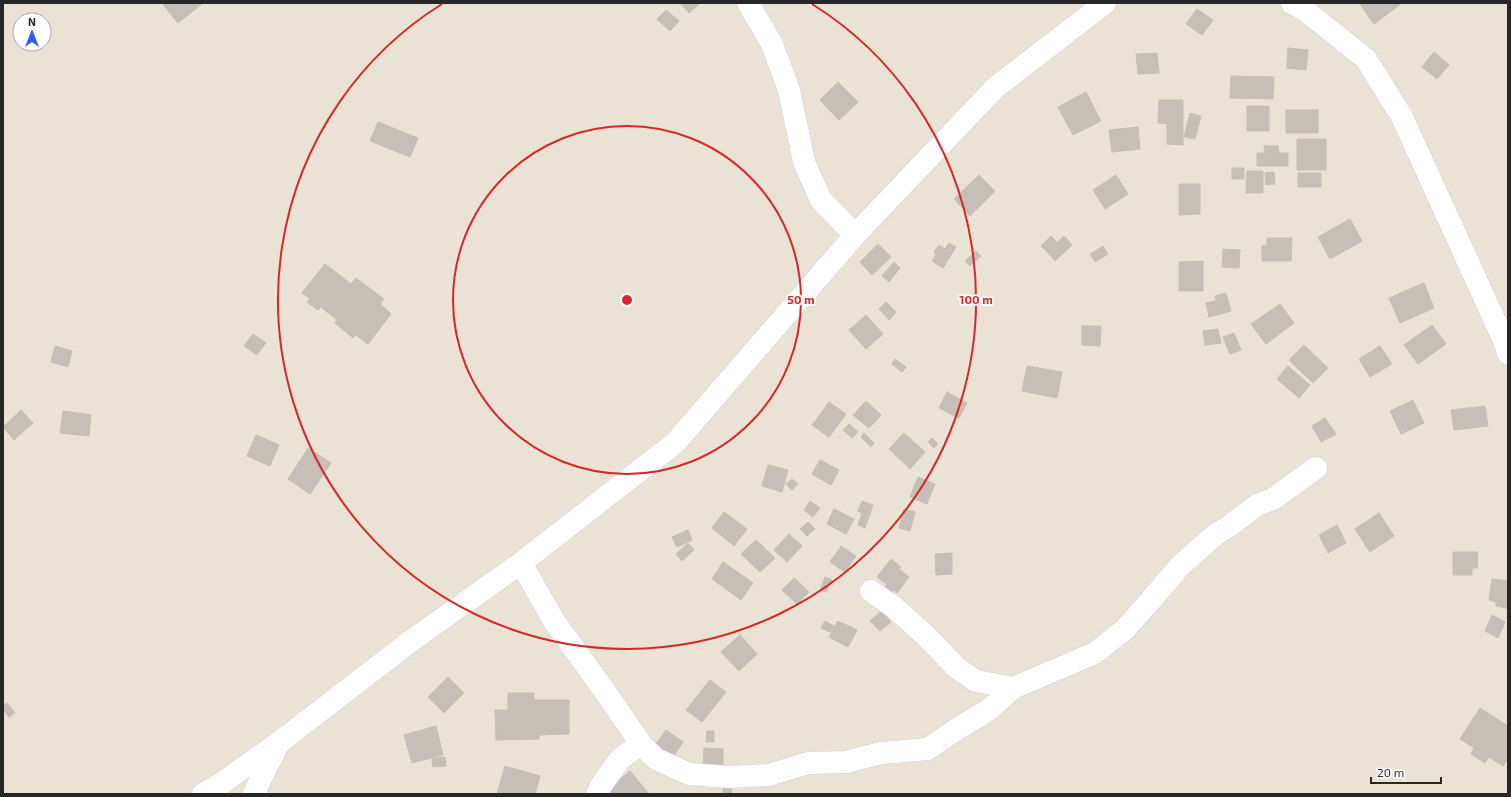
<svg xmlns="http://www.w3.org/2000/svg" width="1511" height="797" font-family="'Exo 2',sans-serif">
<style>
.building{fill:#c6bfb7;stroke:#c6beb0}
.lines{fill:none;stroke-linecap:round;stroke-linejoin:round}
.minor-casing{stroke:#ccd0e2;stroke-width:23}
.minor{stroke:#fff;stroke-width:22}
.ring{fill:none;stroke:#d62828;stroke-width:2}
.centre{fill:#d62828;stroke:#fff;stroke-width:2}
.ring-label{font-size:12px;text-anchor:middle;font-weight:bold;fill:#d62828;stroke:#fff;stroke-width:3.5;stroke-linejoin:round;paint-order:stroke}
</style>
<rect width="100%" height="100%" fill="#ebe2d6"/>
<path class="building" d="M162,3H203L178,23Z
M680,3H700L689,13Z
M1359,3H1402L1374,24Z
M1197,9L1213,20L1202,35L1186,24Z
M666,10L679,21L670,31L657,19Z
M1288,48L1308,50L1306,70L1287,68Z
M1434,52L1449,65L1437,79L1422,67Z
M1157,53L1159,73L1138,74L1136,54Z
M1231,76L1274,77L1273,99L1230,98Z
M838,82L858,102L839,120L820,100Z
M1086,92L1101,121L1073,135L1058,107Z
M1159,100H1183V124L1158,123Z
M1247,106H1269V131H1247Z
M1286,110H1318V133H1286Z
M1190,113L1201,116L1195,139L1184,137Z
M378,122L418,138L410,157L370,141Z
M1167,124L1183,125V145L1167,144Z
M1138,127L1140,149L1112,152L1109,130Z
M1297,139H1326V170H1297Z
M1264,146H1278L1279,153H1265Z
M1257,153H1288V166H1257Z
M1232,168H1244V179H1232Z
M1247,171H1263V193H1246Z
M1274,172L1275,184L1266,185L1265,173Z
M1298,173H1321V187H1298Z
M979,175L995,191L970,216L954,199Z
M1116,175L1128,194L1105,209L1093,190Z
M1179,184H1200V214L1179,215Z
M1350,219L1362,241L1330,259L1318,237Z
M1051,236L1057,242L1047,252L1041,246Z
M1064,236L1072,245L1055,261L1047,252Z
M1267,238H1292L1291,261H1262V246L1267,245Z
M949,243L956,247L943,268L932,261L936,254L934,252L939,245L945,249Z
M878,244L891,257L872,275L860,262Z
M1103,246L1108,254L1095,262L1090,254Z
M1223,249L1240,250L1239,268L1222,267Z
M976,251L981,256L970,266L965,261Z
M1203,261V291H1179V262Z
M894,262L900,268L889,282L882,276Z
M325,264L351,284L356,278L384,299L380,304L391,314L368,344L356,335L353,338L335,323L337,320L321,307L318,310L307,302L310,299L302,293Z
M1424,283L1434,308L1400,323L1389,298Z
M1226,293L1231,311L1220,314L1215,296Z
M1216,301L1220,314L1209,317L1206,303Z
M886,302L896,312L889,320L879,309Z
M1280,304L1294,323L1266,344L1251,324Z
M866,315L883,334L866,349L849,330Z
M1432,325L1446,344L1418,364L1404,345Z
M1082,326H1101L1100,346L1082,345Z
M1218,329L1221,343L1205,345L1203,331Z
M1234,333L1241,350L1230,354L1223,337Z
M253,334L266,343L257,355L244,346Z
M1304,345L1328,368L1313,383L1289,360Z
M55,346L72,351L68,367L51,362Z
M1380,346L1392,364L1370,377L1359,359Z
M895,359L906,367L902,372L892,364Z
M1027,366L1062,372L1057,398L1022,391Z
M1288,366L1310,385L1299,398L1277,379Z
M947,392L967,403L959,418L939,408Z
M1413,400L1424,423L1401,434L1390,411Z
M866,401L881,415L869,428L853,415Z
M829,402L846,414L829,437L812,425Z
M1485,406L1488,426L1454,430L1451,410Z
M21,410L33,423L14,440L3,427Z
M63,411L91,415L89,436L60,433Z
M1325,418L1336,434L1321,442L1312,426Z
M849,424L858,432L852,438L843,430Z
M864,433L874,443L871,447L861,437Z
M904,433L925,452L910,469L889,449Z
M256,435L279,445L270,466L247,456Z
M932,438L938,444L934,448L928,442Z
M308,448L331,463L310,494L288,479Z
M820,460L839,470L831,485L812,474Z
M768,465L788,470L782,492L762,486Z
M918,477L935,484L927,504L910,497Z
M792,479L798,484L792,490L786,484Z
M810,501L820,508L813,517L804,510Z
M862,501L873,505L865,528L858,525L862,513L858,511Z
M834,509L854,519L846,534L827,524Z
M904,509L915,512L910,531L899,528Z
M724,512L747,529L734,546L712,528Z
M1379,513L1394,536L1370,552L1355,529Z
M808,522L815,529L807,536L800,529Z
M1337,525L1346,543L1328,553L1319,535Z
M688,530L692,540L677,547L672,537Z
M789,534L802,546L787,562L774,550Z
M756,540L775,558L760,572L741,554Z
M688,543L694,550L682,561L676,554Z
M841,546L856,556L845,572L830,562Z
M1453,552H1478L1477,568H1472V575H1453Z
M952,553V574L936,575L935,554Z
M891,559L901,567L899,569L909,577L897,593L894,590L888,598L881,592L887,585L877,577Z
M723,562L753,583L741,600L712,579Z
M825,577L832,580L826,592L820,590Z
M794,578L809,592L797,604L782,590Z
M1492,579L1508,581L1507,608L1496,606V602L1489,600Z
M881,611L891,622L880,631L870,621Z
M1492,615L1505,622L1498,638L1485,631Z
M825,621L834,626L830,632L821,628Z
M838,621L857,630L848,647L829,637Z
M740,635L757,654L739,671L721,652Z
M448,677L464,693L444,713L428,697Z
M710,680L726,692L702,722L686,710Z
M508,693H534V700H569V734L539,735V739L496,740L495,710H508Z
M7,703L15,713L9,717L3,709V706Z
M1480,708L1508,726V759L1503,766L1489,757L1485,763L1471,754L1474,748L1460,739Z
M436,726L443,755L412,763L404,735Z
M666,730L683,742L669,763L651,751Z
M707,731H714V742H706Z
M704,748L723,749V770H703Z
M445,757L446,766L433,767L432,759Z
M505,766L540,776L535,794H497Z
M630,771L649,794H611L607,790Z
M723,785H731L732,794H723Z"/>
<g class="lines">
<defs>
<path id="minor" d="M748,3L772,44L789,90L804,162L821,200L855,235
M1292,3L1306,11L1366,59L1402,117L1505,343L1508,353
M521,563L554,621L604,690L641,744L656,759L689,774L729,777L769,775L808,763L846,762L881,753L928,749L954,731L990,709L1013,688L1095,653L1125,629L1151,600L1180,566L1215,535L1228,527L1257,505L1273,499L1316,468
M871,591L895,608L926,636L957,668L976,681L1013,688
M203,794L222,783L281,741L411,641L521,563L675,443L855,235L996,87L1105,3
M254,794L262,776L278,745
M597,794L602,784L620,759L641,744"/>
</defs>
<use href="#minor" class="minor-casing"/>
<use href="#minor" class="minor"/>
</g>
<g class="ring">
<circle cx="627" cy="300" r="174"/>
<path d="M812 4A349 349 0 1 1 442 4"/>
</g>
<circle cx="627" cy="300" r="6" class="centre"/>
<g class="ring-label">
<text x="801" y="304">50 m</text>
<text x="976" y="304">100 m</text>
</g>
<rect width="1511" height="797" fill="none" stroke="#272727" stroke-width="8"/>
<g transform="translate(32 32)"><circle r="19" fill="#ffffff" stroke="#a9a9a9"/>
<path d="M0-3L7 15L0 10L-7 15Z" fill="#2f5aff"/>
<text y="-6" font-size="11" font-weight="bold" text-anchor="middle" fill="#272727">N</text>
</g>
<path d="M1371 777v6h70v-6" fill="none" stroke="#272727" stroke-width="2"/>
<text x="1377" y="777" font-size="12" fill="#272727" stroke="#ffffff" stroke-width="3" paint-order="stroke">20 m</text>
</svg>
